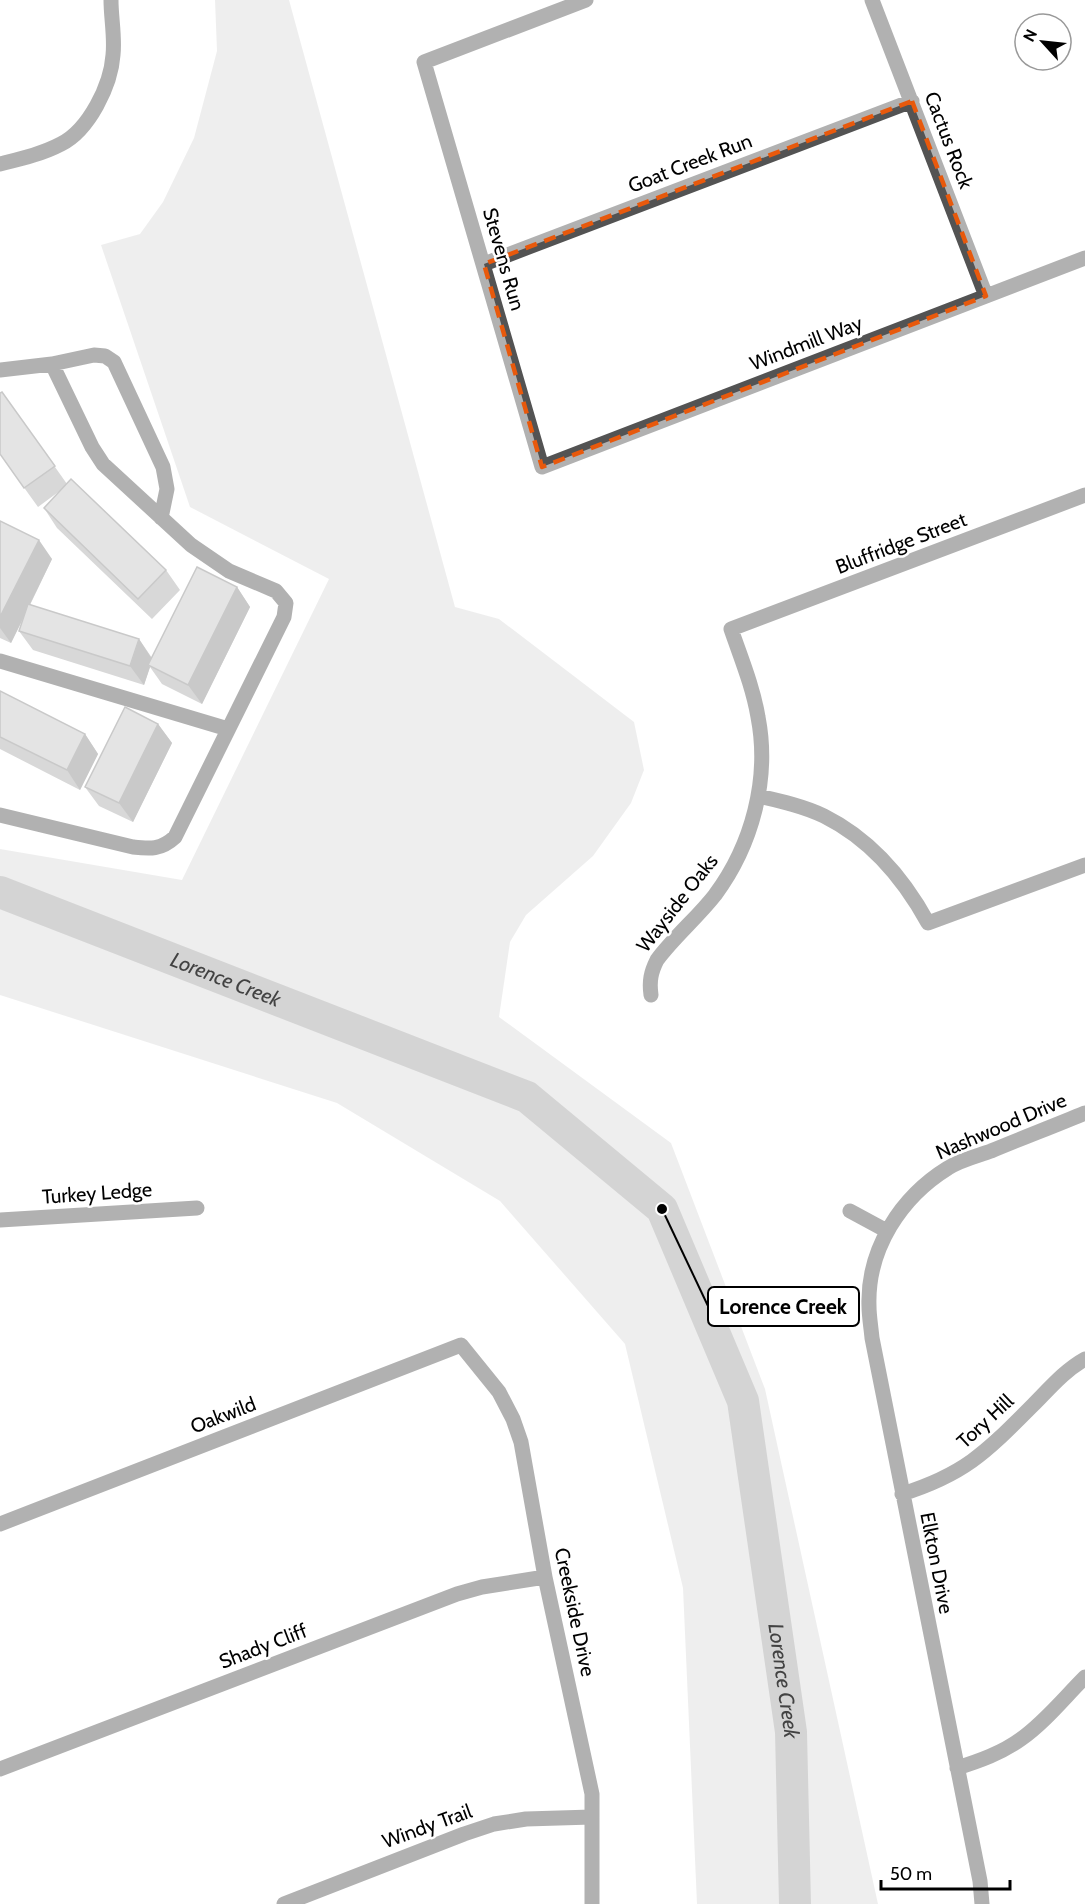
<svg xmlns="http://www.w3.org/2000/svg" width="1085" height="1904" font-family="Cabin,sans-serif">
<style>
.green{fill:#dadada}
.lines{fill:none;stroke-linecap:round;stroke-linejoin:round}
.river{stroke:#a1a1a1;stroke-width:32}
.minor{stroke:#535353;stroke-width:15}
.wall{fill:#a8a8a8}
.shaded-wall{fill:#888}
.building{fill:#c3c3c3;stroke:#888;stroke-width:1.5}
.marked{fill:none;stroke:#e8590c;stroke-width:4.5;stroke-dasharray:12 8;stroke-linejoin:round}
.labels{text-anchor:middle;stroke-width:5;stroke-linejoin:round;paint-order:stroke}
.street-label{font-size:20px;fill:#000;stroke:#fff}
.water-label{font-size:21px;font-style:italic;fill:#424242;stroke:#fff}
.leader{fill:none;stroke:#000;stroke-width:2}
.callout-dot{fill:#000;stroke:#fff;stroke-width:2}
.callout{fill:#fff;stroke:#000;stroke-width:2}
.callout-label{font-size:21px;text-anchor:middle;font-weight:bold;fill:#000}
</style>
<rect width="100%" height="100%" fill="#fff"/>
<path class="green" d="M215,0H289L455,607L499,619L634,722L644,770L631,803L593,856L526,915L510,942L499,1017L671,1143L765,1389L878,1904H697L683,1588L625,1344L500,1201L337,1103L0,995V849L182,880L329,579L190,507L101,245L140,234L163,202L194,138L217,51Z"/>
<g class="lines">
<path class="river" id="s1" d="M0,892L527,1097L662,1209L743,1401L791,1732L795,1904"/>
<path class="minor" d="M586,0L424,62L542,467L1085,258
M872,0L986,296
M0,164C20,159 42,154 61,144C89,130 111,85 113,55C115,37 111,18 111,0
M484,264L912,101
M52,364L94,355L105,356L114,362L163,467L167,489L161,518
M0,370L52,364L92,447L103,464L191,545L229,571L276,591L286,603L284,617L175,837C161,850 150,849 133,847L0,815
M0,661L228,729
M758,796C780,801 803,806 824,816C870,839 904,879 928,923L1085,865
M651,995C649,981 651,972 657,960C674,937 697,918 715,895C752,845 770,779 758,717C753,687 741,658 731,629L1085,495
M850,1211L887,1231
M0,1220L197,1208
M902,1494C966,1474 987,1451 1033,1405C1049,1389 1065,1370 1085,1359
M0,1524L461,1345L499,1392L513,1419L521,1442L545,1577L592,1794V1904
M957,1768C979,1761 1002,1753 1021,1739C1045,1722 1064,1698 1085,1677
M0,1769L457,1594L482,1587L545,1577
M284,1904L464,1834L494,1824L526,1819L592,1817
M982,1904L980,1881L872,1338C871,1327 869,1316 869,1306C867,1249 901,1197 948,1168C960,1160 977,1156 991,1151C1022,1138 1054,1126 1085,1113"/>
</g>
<path class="wall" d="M2,392L67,484L166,570L180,590L152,619L57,528L44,508L61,490L38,507L0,454Z
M0,521L52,559L30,605L139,639L152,658L237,587L250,607L202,704L162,684L150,667L144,685L33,650L19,631L25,615L11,643L0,638Z
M0,691L85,734L98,754L80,790L0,749Z
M158,724L172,743L133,822L99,806L85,787Z"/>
<path class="shaded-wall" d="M39,540L52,559L11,643L0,628V617Z
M237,587L250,607L202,704L188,685Z
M139,639L152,659L148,665L150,667L144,685L130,666Z
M158,724L172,743L133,822L119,803Z
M85,734L98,754L80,790L67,770Z"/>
<path class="building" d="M2,392L55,466L24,488L0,454V393Z
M71,479L166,570L138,599L44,508Z
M0,521L39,540L0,617Z
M197,567L237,587L188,685L148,665Z
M28,604L139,639L130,666L19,631Z
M0,691L85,734L67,770L0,737Z
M125,707L158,724L119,803L85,787Z"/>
<path d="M0 0H1085V1904H0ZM912,101L986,296L542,467L484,264Z" fill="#fff" fill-opacity=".55" fill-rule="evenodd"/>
<path class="marked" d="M912,101L986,296L542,467L484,264Z"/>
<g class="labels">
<g class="street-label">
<text transform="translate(949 140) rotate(69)" y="7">Cactus Rock</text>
<text transform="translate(690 163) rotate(-21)" y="7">Goat Creek Run</text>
<text transform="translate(504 259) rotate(74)" y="7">Stevens Run</text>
<text transform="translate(806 343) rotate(-21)" y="7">Windmill Way</text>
<text transform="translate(901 543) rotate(-21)" y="7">Bluffridge Street</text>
<text transform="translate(677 903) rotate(-52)" y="7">Wayside Oaks</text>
<text transform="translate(1001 1126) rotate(-23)" y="7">Nashwood Drive</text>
<text transform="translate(97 1193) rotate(-4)" y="7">Turkey Ledge</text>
<text transform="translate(223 1415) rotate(-21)" y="7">Oakwild</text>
<text transform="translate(985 1421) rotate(-43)" y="7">Tory Hill</text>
<text transform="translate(937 1563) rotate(79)" y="7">Elkton Drive</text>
<text transform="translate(575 1612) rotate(78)" y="7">Creekside Drive</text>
<text transform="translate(263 1646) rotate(-21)" y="7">Shady Cliff</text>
<text transform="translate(427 1826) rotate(-20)" y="7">Windy Trail</text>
</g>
<g class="water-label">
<text dy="7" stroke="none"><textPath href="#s1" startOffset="242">Lorence Creek</textPath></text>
<text dy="7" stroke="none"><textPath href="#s1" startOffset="1232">Lorence Creek</textPath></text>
</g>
</g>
<path class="leader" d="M662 1209L708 1306"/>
<circle class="callout-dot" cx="662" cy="1209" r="6"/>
<rect class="callout" x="708" y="1287" width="151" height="39" rx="6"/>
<g class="callout-label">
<text x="783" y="1314">Lorence Creek</text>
</g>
<g transform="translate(1043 42) rotate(297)"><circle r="28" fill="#ffffff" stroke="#999999" stroke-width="1.5"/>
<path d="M0-4.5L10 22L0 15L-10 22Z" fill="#000000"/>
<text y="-9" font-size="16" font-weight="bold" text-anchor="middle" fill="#000000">N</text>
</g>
<path d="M881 1880v9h129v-9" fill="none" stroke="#000000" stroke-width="3"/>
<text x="890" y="1880" font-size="18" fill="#000000" stroke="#ffffff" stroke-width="4.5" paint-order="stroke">50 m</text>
</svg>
